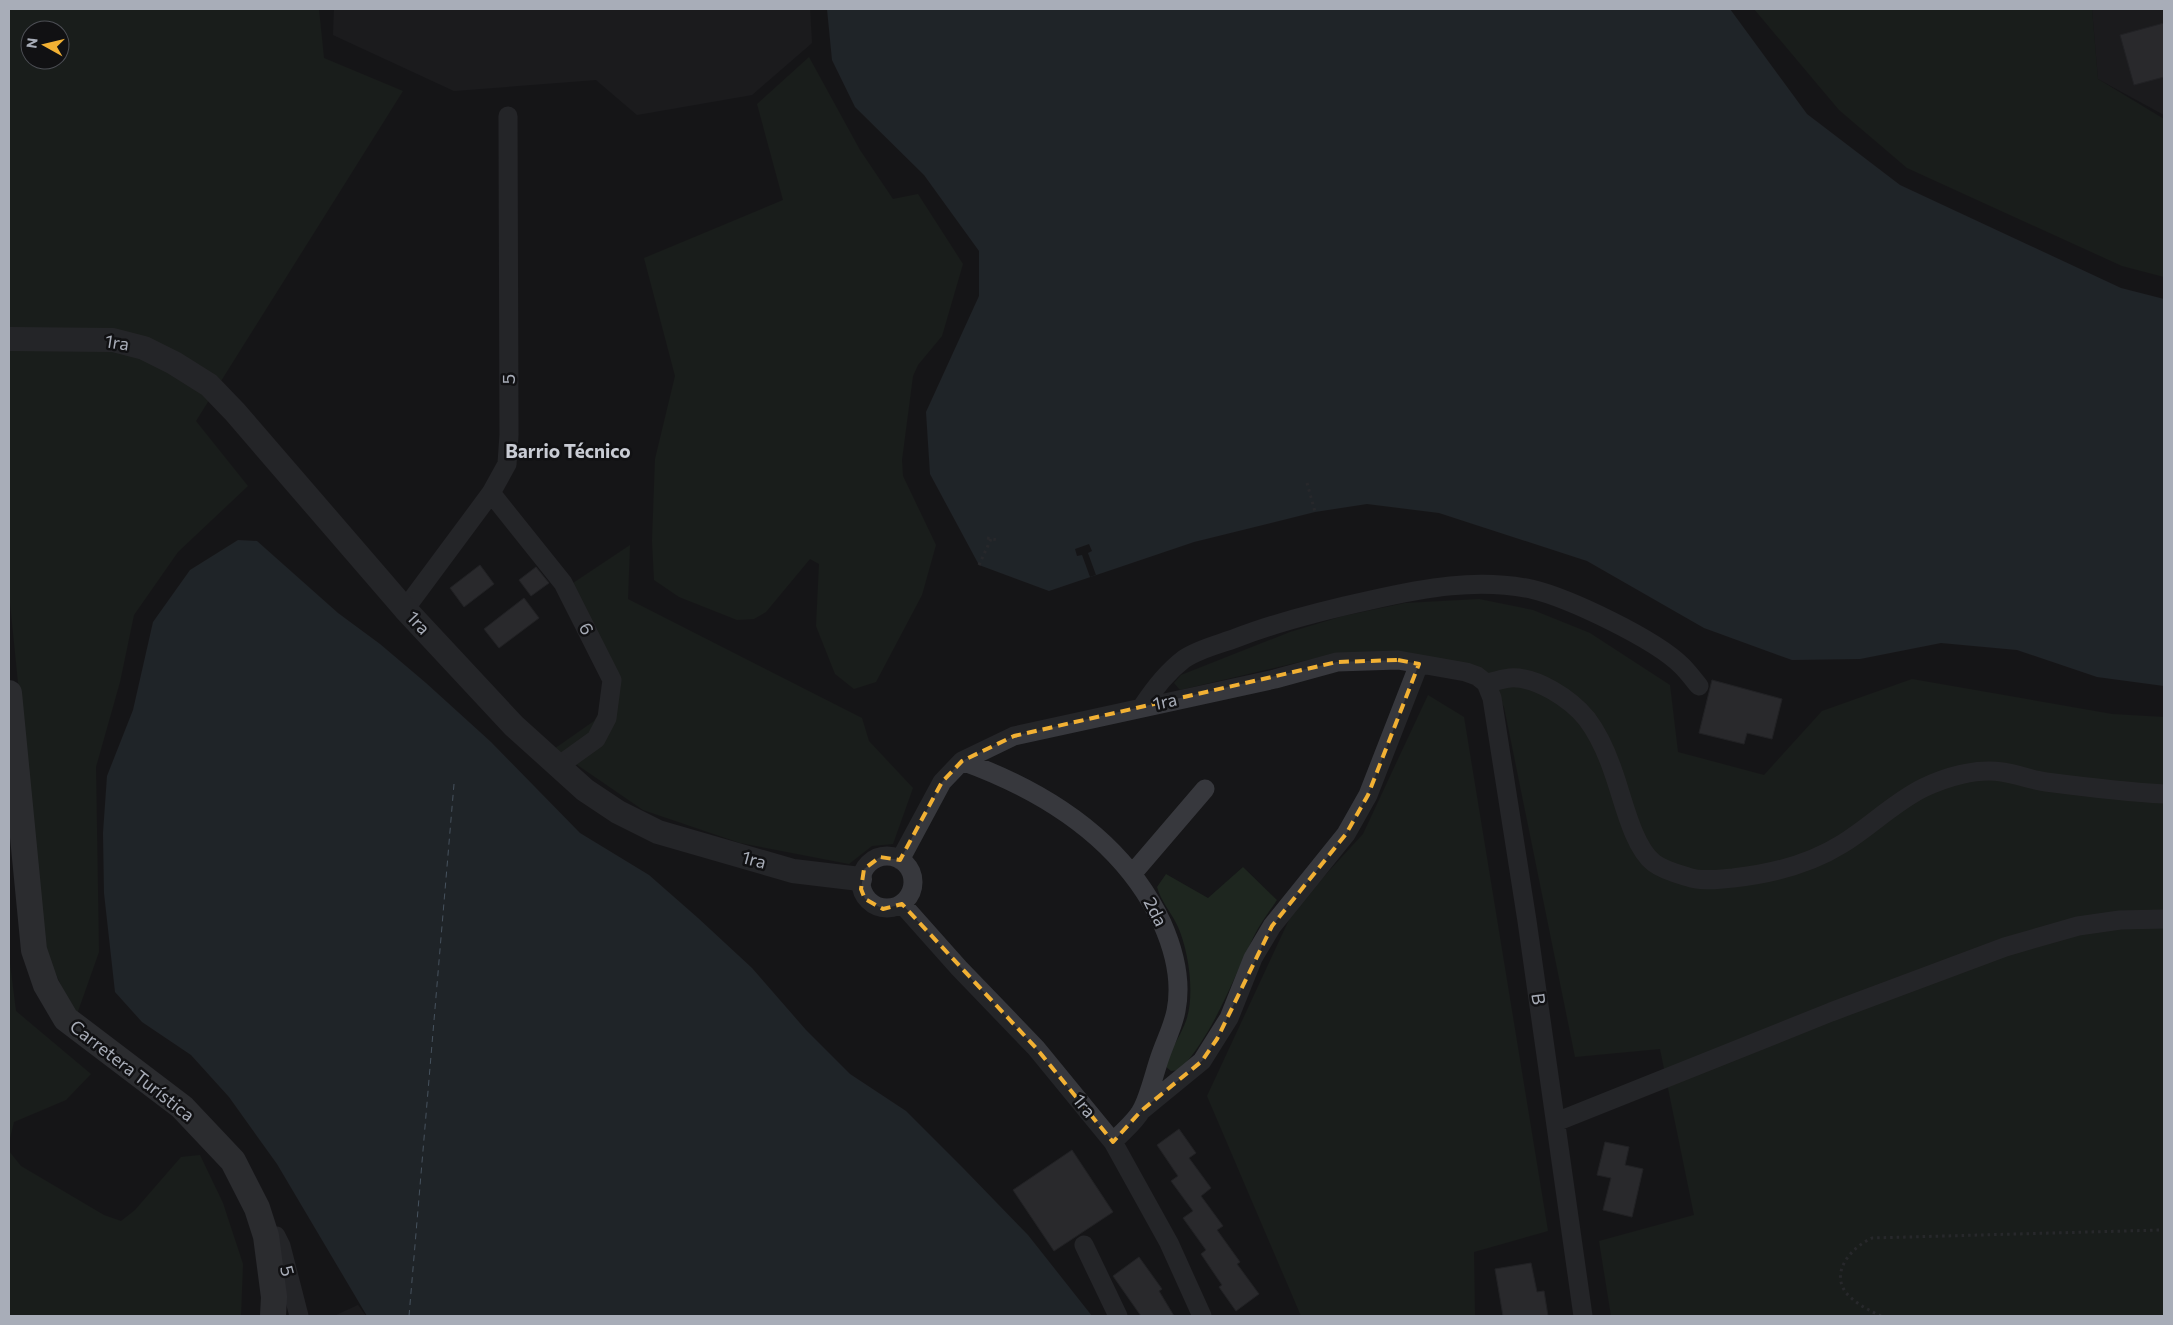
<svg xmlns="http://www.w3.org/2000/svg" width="2173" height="1325" font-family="Commissioner,sans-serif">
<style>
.built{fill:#222225}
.green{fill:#1e261f;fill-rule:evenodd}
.water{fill:#2c353c}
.pier{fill:#161618}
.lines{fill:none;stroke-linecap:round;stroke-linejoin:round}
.ferry{stroke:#7f9bb3;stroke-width:1;stroke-dasharray:6 5;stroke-linecap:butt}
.building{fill:#404145;stroke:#303034}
.path{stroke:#3d3f44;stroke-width:3;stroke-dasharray:2.5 4;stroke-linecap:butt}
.minor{stroke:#37383d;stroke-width:19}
.tertiary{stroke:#37383d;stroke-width:24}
.secondary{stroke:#45474d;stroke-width:26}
.marked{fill:none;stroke:#f2b134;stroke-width:4;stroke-dasharray:10 6;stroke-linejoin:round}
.labels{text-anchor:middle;stroke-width:5;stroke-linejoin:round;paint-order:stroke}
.street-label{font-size:18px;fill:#a8adb8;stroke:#111113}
.neighbourhood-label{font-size:19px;font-weight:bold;fill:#c9ccd4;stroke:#111113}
</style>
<rect width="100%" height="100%" fill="#161618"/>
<path class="built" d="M334,9H810L812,43L752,95L637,115L596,80L454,91L333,35Z
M2092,9H2164V115L2098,79Z
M358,1305L366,1316H334Z"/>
<path class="green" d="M9,9H319L324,58L403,91L196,421L248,486L178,552L134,615L120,682L96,767L99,952L76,1017L45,951L9,593ZM30,30H60V60H30Z
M1754,9H2092L2098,79L2164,119V277L2122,266L1907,168L1839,110Z
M809,57L860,150L893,199L918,194L963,264L942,336L918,365L913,376L902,460L903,476L936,545L922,595L876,682L854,689L835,674L816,626L819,564L810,559L766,612L754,619L737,620L679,597L654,580L652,541L655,459L675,376L644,258L783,200L757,104Z
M630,545L628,599L862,718L869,741L913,788L893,844L872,846L849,864L740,843L643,810L554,749L594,721L621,678L567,587Z
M1479,599L1533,610L1590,633L1670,685L1678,752L1764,775L1822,711L1912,679L2112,714L2164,717V1316H1611L1599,1241L1694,1215L1660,1049L1575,1057L1504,707L1481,668L1410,653L1382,651L1321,657L1180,690L1174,683L1181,675L1290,632L1343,616L1405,603Z
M1428,695L1464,717L1548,1231L1474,1252L1475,1316H1301L1207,1096L1294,909L1363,834Z
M1243,867L1277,900C1269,912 1260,924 1254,936C1231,983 1215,1031 1180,1070L1171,1071L1165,1066C1170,1050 1180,1037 1186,1021C1195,995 1189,952 1178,927C1172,913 1161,902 1157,887L1166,874L1208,898Z
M9,956L16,1011L91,1074L66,1100L14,1122L9,1142Z
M9,1151L21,1166L104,1215L121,1221L135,1210L181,1157L200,1155L223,1203L243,1264L241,1316H9Z"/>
<path class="water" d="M827,9H1730L1807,114L1900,185L2121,288L2164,299V686L2097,677L2017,650L1941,643L1860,659L1792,660L1704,628L1587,561L1439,513L1367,504L1315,512L1194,542L1049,591L979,565L930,474L926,412L979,296V251L924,175L855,107L832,60Z
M238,540L257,541L338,613L380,644L426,683L491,742L580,833L649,875L698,918L752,968L806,1030L850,1074L906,1111L963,1168L1028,1235L1092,1316H367L277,1164L229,1097L191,1055L142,1022L115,992L104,893L103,833L107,776L133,710L153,622L190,570Z"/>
<path class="pier" d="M1089,544L1092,551L1088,553L1096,575L1090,577L1082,555L1077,556L1075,549Z"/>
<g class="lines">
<path class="ferry" d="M409,1316L454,784"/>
</g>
<path class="building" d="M2164,23V77L2134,85L2120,35Z
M480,565L494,584L464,607L450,588Z
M536,567L549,583L531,596L519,580Z
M524,598L539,618L499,648L484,629Z
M1712,680L1782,699L1772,739L1747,733L1744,744L1699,733Z
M1179,1129L1196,1153L1189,1158L1211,1188L1201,1196L1223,1226L1217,1230L1240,1262L1237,1264L1259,1294L1236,1311L1219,1287L1222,1285L1201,1254L1206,1250L1183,1218L1193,1211L1171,1181L1178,1176L1157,1145Z
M1605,1142L1629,1147L1625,1165L1643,1169L1632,1217L1603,1210L1611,1178L1597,1175Z
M1072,1150L1113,1212L1054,1251L1013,1190Z
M1139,1257L1162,1289L1159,1291L1174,1316H1141L1113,1276Z
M1531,1263L1537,1292L1544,1291L1548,1316H1503L1495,1269Z"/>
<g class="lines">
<path class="path" d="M1307,483L1315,512
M987,538L998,540
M979,565L991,539
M1881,1316C1870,1311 1859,1305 1850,1297C1827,1275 1850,1248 1872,1238L2161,1230"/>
<path class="minor" d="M491,493L563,583L612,680L607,718L596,739L557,767
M405,609L491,493L507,464L509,435L508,116
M1486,683C1493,682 1502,679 1510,678C1536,676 1571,699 1587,719C1599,735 1608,756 1614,774C1623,799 1633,847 1654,863C1663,870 1678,874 1688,877C1701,882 1719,879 1733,878C1770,874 1810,864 1842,844C1870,827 1893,803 1923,788C1946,777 1976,768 2002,772C2017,774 2031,780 2046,782C2085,787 2124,792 2164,794
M1142,707C1153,690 1167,672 1184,659C1198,649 1220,644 1236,638C1280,621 1325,610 1371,600C1424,588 1477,578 1531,589C1569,598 1655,639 1682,666C1688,672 1694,680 1699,686
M962,761C1045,791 1123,840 1162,923C1174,950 1182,981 1176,1011C1173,1026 1166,1040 1161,1054C1155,1070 1149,1098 1141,1111C1135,1122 1122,1132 1113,1142
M861 882a26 26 0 1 1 52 0a26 26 0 1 1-52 0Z
M900,860L942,782L962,761L1014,736L1275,679L1337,662L1398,660L1466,672L1477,676L1486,683L1492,698L1527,921L1583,1316
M1133,873L1205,789
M902,904L959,968L1036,1048L1113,1142L1169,1243L1202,1316
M1141,1111L1202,1061L1229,1018L1253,958L1272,926L1346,834L1368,795L1419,664
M1556,1122L1831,1012L2005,947L2078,926L2120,920L2164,919
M266,1236H276L281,1246L299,1316
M1084,1245L1118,1316"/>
<path class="tertiary" d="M9,339L113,340L144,348L174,363L209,385L235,412L405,609L514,726L585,790L618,812L658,832L793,871L860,879"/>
<path class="secondary" d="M9,693L34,950L46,985L66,1019L182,1107L233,1161L257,1208L266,1236L274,1297L273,1316"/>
</g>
<path d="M0 0H2173V1325H0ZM1398,660L1419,664L1368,795L1346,834L1272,926L1217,1039L1202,1061L1141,1111L1113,1142L1036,1048L902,904L883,909L865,899L861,889L864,869L880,857L900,860L942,782L962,761L1014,736L1337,662Z" fill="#161618" fill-opacity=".55" fill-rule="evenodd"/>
<path class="marked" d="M1398,660L1419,664L1368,795L1346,834L1272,926L1217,1039L1202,1061L1141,1111L1113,1142L1036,1048L902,904L883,909L865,899L861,889L864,869L880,857L900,860L942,782L962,761L1014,736L1337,662Z"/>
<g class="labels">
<g class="street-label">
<text transform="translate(117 343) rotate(9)" y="6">1ra</text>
<text transform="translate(509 379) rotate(-90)" y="6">5</text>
<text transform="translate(418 623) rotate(47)" y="6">1ra</text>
<text transform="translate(586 629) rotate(63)" y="6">6</text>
<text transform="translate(1165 702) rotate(-12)" y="6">1ra</text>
<text transform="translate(754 860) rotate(15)" y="6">1ra</text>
<text transform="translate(1155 912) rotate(63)" y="6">2da</text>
<text transform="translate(1538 999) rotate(82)" y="6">B</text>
<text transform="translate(132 1071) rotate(38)" y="6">Carretera Turística</text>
<text transform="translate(1084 1106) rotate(51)" y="6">1ra</text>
<text transform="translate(287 1271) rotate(75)" y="6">5</text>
</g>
<g class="neighbourhood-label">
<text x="568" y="458">Barrio Técnico</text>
</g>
</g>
<rect width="2173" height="1325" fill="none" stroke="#a8adb8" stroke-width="20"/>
<g transform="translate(45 45) rotate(278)"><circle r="24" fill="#111113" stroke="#4d4f55"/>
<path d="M0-4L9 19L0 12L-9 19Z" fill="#f2b134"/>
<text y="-8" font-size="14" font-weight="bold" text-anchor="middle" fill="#a8adb8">N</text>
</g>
</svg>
